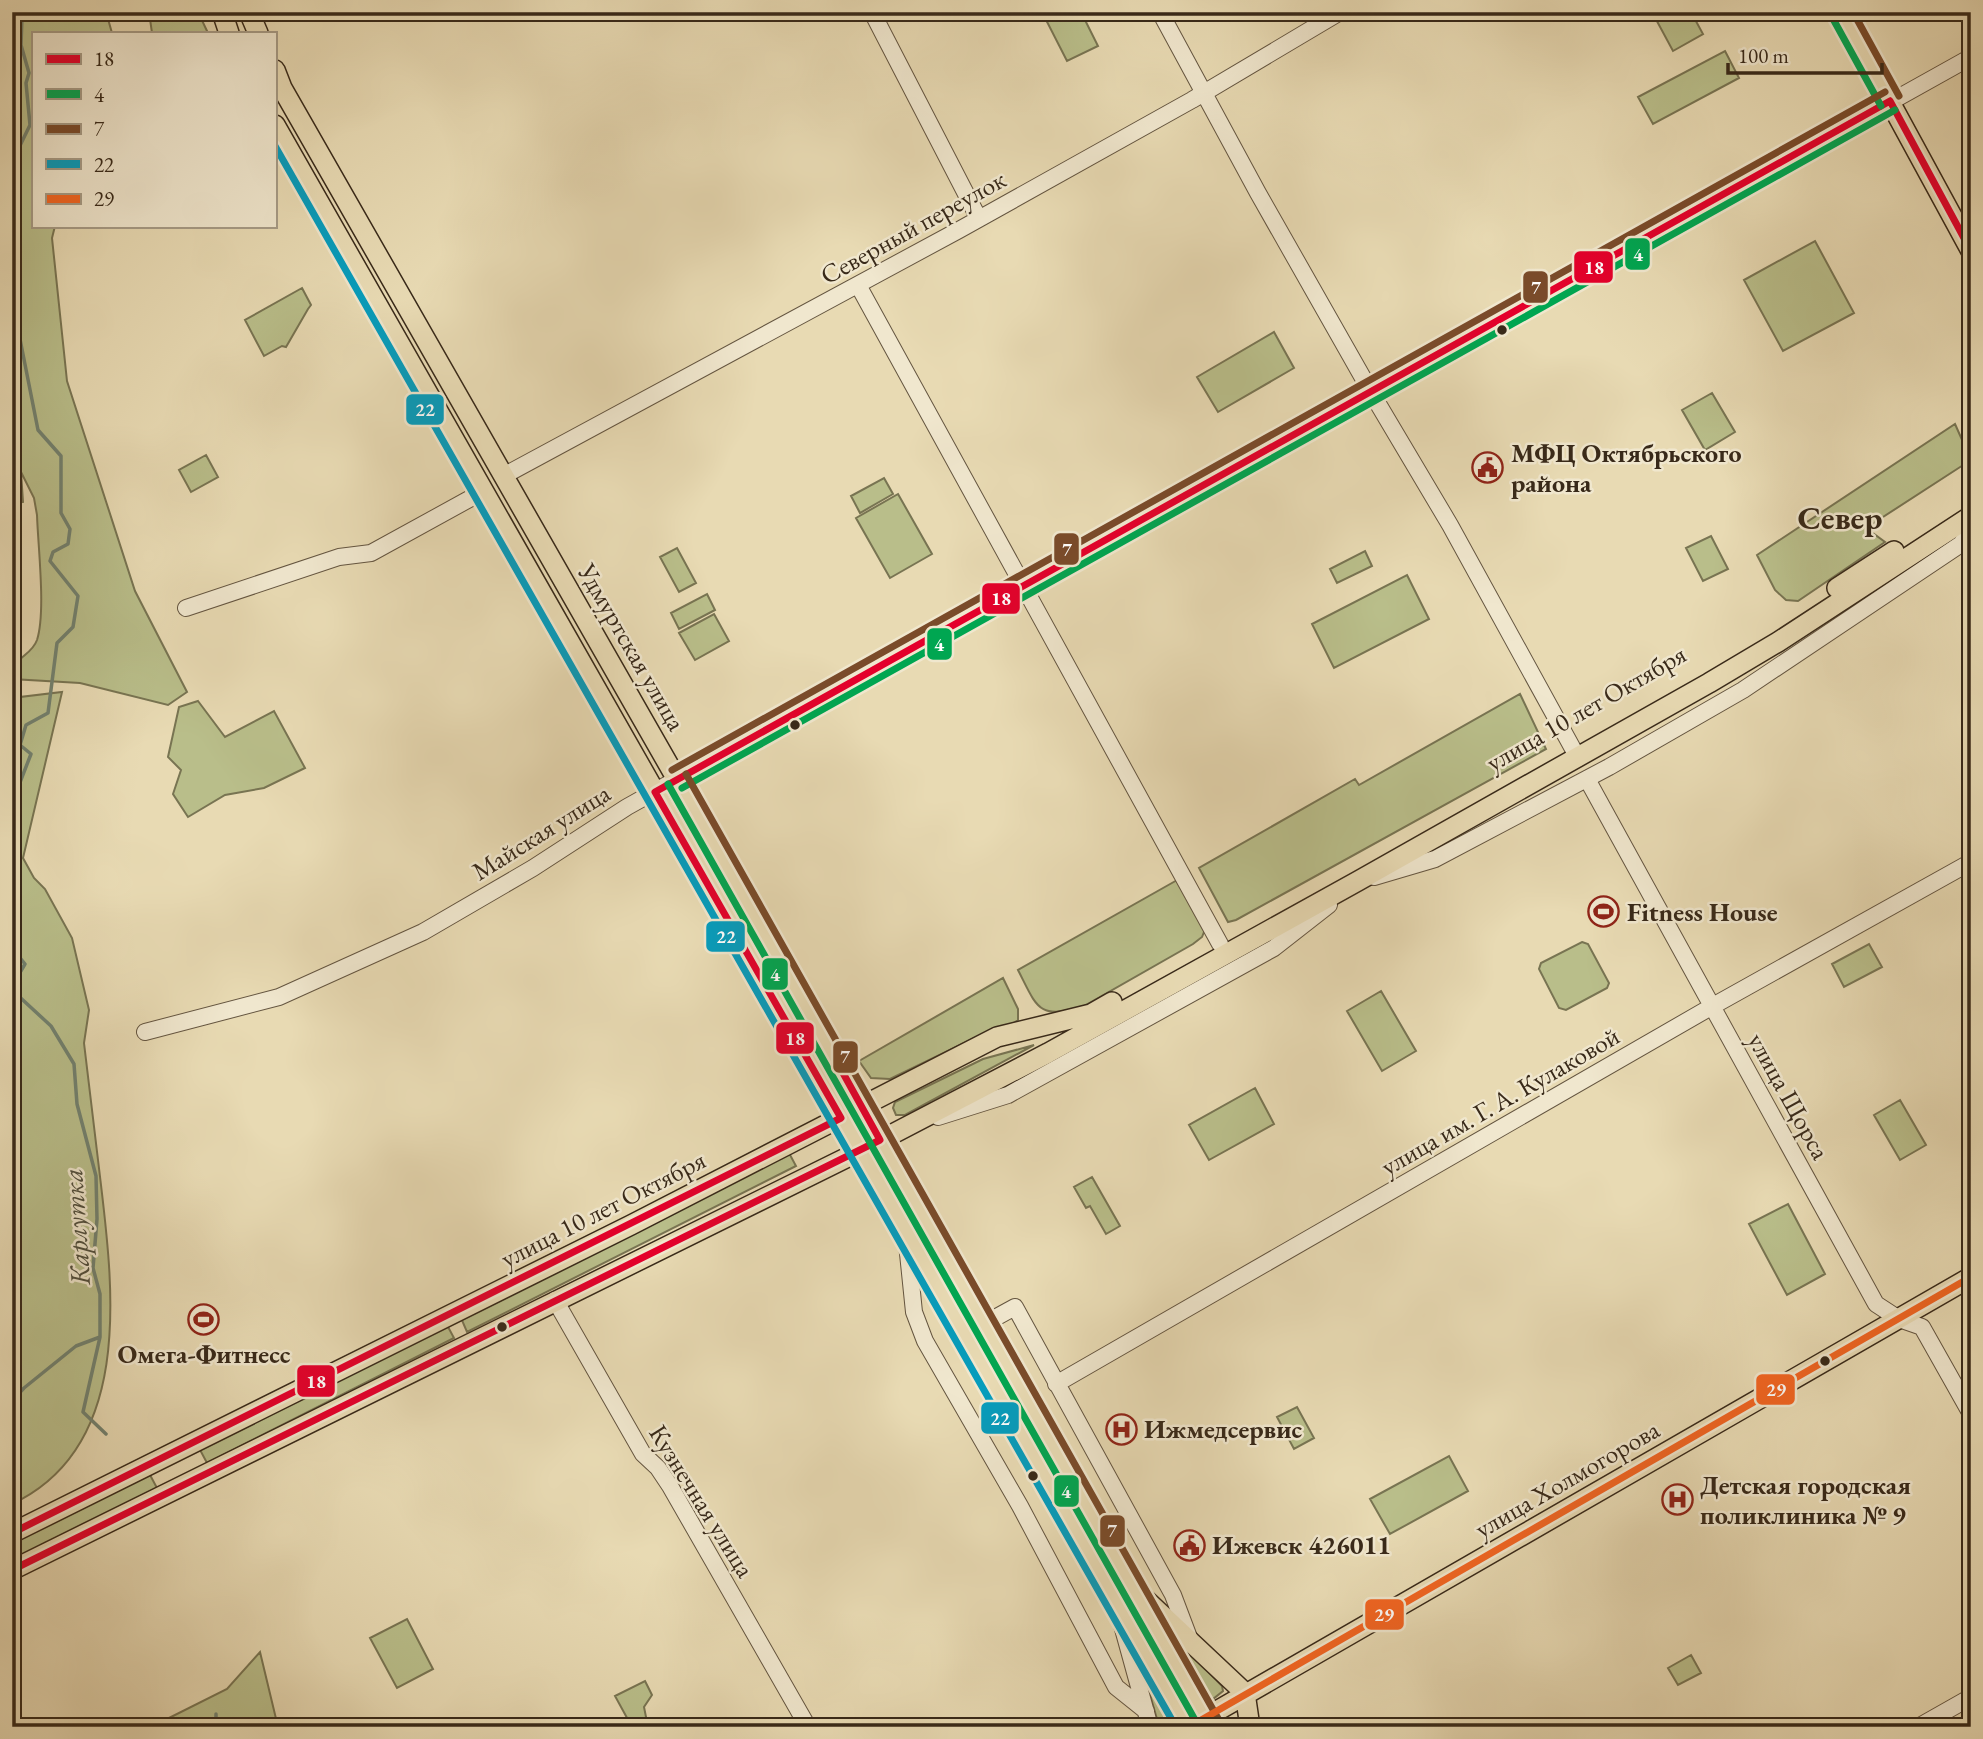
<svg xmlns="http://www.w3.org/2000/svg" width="1983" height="1739" font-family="'EB Garamond',serif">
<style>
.green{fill:#b9be8a;stroke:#787452;stroke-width:2}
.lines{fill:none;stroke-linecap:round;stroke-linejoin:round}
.stream{stroke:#72816f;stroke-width:3.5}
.minor-casing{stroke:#645540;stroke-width:18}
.major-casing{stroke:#382919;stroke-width:22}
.minor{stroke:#f0e7ce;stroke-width:16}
.major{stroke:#e8dab3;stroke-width:19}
.bus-1-casing{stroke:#f0e7ce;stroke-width:12}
.bus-2-casing{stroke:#f0e7ce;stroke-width:12}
.bus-3-casing{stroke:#f0e7ce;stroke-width:12}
.bus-4-casing{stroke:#f0e7ce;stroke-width:12}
.bus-5-casing{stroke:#f0e7ce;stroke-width:12}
.bus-1{stroke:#e4002b;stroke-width:7}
.bus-2{stroke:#00a651;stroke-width:7}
.bus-3{stroke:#7a4b2a;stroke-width:7}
.bus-4{stroke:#069cbc;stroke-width:7}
.bus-5{stroke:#f26522;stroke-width:7}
.bus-dot{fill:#382919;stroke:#f0e7ce;stroke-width:2.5}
.labels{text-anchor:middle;stroke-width:5;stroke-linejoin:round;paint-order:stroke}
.street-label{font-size:26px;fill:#382919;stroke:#f0e7ce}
.poi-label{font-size:26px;font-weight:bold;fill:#382919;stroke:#f0e7ce;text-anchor:start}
.water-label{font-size:28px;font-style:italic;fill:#504e3d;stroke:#f0e7ce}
.district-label{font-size:33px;font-weight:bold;fill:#382919;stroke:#f0e7ce}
.line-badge{stroke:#f0e7ce;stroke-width:2.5}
.badge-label{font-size:19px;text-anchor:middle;font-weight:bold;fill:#fff}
</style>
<rect width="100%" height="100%" fill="#e8dab3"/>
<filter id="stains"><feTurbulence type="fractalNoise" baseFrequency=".00286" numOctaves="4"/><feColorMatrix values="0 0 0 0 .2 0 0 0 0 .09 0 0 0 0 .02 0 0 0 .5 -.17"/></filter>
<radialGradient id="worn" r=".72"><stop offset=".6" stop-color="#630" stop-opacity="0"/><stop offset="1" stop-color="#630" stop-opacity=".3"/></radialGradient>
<path class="green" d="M12,12H106L112,33H33V226H55L52,238L67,381L135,591L187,692L168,705L80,683L12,679C12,656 31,657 37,640C46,612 38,547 37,515L34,498L21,472L23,502L12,504V471L19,470L12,466Z
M149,12H198L208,33H152Z
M1042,12H1081L1098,46L1067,61Z
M1652,12H1691L1703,34L1673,51Z
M1725,51L1739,78L1653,124L1638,97Z
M1815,241L1854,313L1783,351L1744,280Z
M302,288L311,305L308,309L286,347L282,346L264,356L245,320Z
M1274,332L1294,368L1218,412L1197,377Z
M1712,393L1735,432L1705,450L1682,410Z
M1955,424L1971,460L1866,528L1885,542L1798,601L1786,600L1775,590L1757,555Z
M206,455L218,477L191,492L179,470Z
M884,478L893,494L860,513L851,496Z
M898,494L932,554L890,578L856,518Z
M1711,536L1728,569L1703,581L1686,548Z
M677,548L696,583L679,592L660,557Z
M1365,551L1372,566L1337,583L1330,569Z
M1407,575L1429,619L1334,668L1312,624Z
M707,594L715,610L679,629L671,613Z
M714,614L729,641L695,660L679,633Z
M62,692L23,858L34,878L45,889L72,938L89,1010L84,1043C90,1090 95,1138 101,1185C114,1294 132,1448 12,1504V698Z
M1520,694L1546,749L1236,920L1228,922L1199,868L1355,779L1359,785Z
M198,701L225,737L274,711L305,768L264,788L225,795L188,817L173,794L181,770L168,757L179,707Z
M1179,879L1206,927L1202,937L1193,944L1084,1006C1038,1021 1037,1007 1018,970Z
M1582,942L1588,944L1609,983L1607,988L1566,1010L1559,1008L1539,969L1541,963Z
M1869,944L1882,967L1844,987L1832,964Z
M1003,978L1018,1009V1020L1012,1024L989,1031L890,1079L871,1078L859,1061Z
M1381,991L1416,1051L1382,1071L1347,1011Z
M1034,1045L905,1115H896L893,1108L895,1102L983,1059Z
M1255,1088L1274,1124L1209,1160L1189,1125Z
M1900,1100L1926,1145L1900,1160L1874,1115Z
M789,1153L796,1166L467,1332L461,1318Z
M1092,1177L1120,1226L1106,1234L1090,1206L1086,1208L1074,1187Z
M1788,1204L1825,1274L1787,1295L1749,1224Z
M447,1325L454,1338L207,1463L199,1448Z
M1297,1407L1314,1438L1294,1449L1277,1417Z
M1449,1456L1468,1491L1390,1534L1370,1499Z
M149,1473L157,1488L12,1561V1542Z
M407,1619L433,1669L397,1688L370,1638Z
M1172,1634L1222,1686L1223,1691L1213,1699L1205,1696Z
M260,1652L278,1727H151L227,1689Z
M1691,1655L1701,1673L1678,1685L1668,1668Z
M1142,1667L1171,1717L1172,1723L1170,1727L1159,1726Z
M645,1681L652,1695L644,1707L647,1722L632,1727L615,1696Z"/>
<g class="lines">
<path class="stream" d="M12,177L13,160L30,125L26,83L29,73L21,45L22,16L20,12
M12,254C15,283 23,284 12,314
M12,325L18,329L38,430L61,456V513L70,529L68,544L53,552L50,561L78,596L73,627L57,643L48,713L26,725L20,745L31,754L12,803
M12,948L25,964L12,986
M12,990L51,1026L74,1064L77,1104L96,1176L97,1219L93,1268L100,1294V1337L83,1412L106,1434
M12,1401L24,1388L76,1346L100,1337
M216,1714V1727"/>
<defs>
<path id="minor" d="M872,12L979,219
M1160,12L1258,193L1371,392L1450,525L1578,758
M858,285L1220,944
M505,475L959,230L1192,100L1340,12
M186,608L339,557L371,553L482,492
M1587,779L1876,1304L1899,1319L1922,1327L1971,1414
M1374,877L1435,859L1609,767L1743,690L1961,544L1971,529
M145,1032L279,997L423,932L533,868L627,807L1971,57
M938,1117L1008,1095L1274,948L1329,905
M906,1234L914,1312L925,1341L1020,1506L1116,1687L1146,1711
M555,1300L643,1454L658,1468L670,1486L808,1727
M984,1324L1015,1307L1173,1595L1190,1640
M1056,1384L1711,1007L1971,862
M1120,1618L1150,1727
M1918,1727L1971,1697"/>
<path id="major" d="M222,12L229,33
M249,12L258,33
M1841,12L1971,251
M275,70L282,88L687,797L1211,1727
M275,125L1188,1727
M1837,588L1894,551
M12,1533L631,1225L997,1037L1091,1014L1112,1002
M12,1570L860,1151L1048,1053L1358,881L1709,683L1778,642L1971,516
M1146,1600L1245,1693L1250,1727
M1196,1723L1971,1277"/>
</defs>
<use href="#minor" class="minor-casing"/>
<use href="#major" class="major-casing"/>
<use href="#minor" class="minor"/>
<use href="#major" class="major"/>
<defs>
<path id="bus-1" d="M1890,101L1971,251
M12,1533L841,1118L655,792L1890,101
M12,1570L880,1140L843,1073"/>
<path id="bus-2" d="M1832,17L1881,106
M668,784L1199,1727
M682,788L1895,110"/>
<path id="bus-3" d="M1853,12L1899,96
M672,770L1885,92
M686,774L1220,1722"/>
<path id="bus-4" d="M275,146L1176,1727"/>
<path id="bus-5" d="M1189,1727L1971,1277"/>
</defs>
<use href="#bus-1" class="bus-1-casing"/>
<use href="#bus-2" class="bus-2-casing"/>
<use href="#bus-3" class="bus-3-casing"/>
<use href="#bus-4" class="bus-4-casing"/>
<use href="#bus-5" class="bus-5-casing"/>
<use href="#bus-1" class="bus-1"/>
<use href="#bus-2" class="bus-2"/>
<use href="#bus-3" class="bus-3"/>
<use href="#bus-4" class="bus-4"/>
<use href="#bus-5" class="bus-5"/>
</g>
<defs>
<symbol id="civic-ring" viewBox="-11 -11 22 22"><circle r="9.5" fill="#f0e7ce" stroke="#8f2418" stroke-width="1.5"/><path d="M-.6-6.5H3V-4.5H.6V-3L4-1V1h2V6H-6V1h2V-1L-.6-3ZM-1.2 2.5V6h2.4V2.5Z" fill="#8f2418"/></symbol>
<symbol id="stadium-ring" viewBox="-11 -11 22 22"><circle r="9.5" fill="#f0e7ce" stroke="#8f2418" stroke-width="1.5"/><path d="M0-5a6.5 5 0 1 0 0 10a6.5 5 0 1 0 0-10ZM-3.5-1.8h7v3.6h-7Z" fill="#8f2418"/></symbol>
<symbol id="hospital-ring" viewBox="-11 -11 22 22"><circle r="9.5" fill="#f0e7ce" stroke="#8f2418" stroke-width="1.5"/><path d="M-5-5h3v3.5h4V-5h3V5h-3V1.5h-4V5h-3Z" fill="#8f2418"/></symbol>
</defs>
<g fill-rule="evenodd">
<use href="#civic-ring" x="1470" y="450" width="35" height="35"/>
<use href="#stadium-ring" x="1586" y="894" width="35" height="35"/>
<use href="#stadium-ring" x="186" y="1302" width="35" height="35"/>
<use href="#hospital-ring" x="1104" y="1412" width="35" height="35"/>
<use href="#hospital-ring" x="1660" y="1482" width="35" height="35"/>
<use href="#civic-ring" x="1172" y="1528" width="35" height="35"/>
</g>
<g class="bus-dot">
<circle cx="1502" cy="330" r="6"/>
<circle cx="795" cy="725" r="6"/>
<circle cx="502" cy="1327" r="6"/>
<circle cx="1825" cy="1361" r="6"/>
<circle cx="1033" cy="1476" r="6"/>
</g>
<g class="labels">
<g class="street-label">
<text transform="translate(913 227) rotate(-29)" y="9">Северный переулок</text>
<text transform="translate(632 647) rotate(60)" y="9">Удмуртская улица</text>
<text transform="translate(1586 708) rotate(-30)" y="9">улица 10 лет Октября</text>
<text transform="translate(541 832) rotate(-32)" y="9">Майская улица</text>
<text transform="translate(1789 1096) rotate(61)" y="9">улица Щорса</text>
<text transform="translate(1500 1101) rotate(-30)" y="9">улица им. Г. А. Кулаковой</text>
<text transform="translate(603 1209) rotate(-27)" y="9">улица 10 лет Октября</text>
<text transform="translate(1567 1479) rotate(-30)" y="9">улица Холмогорова</text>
<text transform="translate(702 1501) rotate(58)" y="9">Кузнечная улица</text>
</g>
<g class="poi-label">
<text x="1511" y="462">МФЦ Октябрьского<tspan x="1511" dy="30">района</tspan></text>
<text x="1627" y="921">Fitness House</text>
<text x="204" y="1363" text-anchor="middle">Омега-Фитнесс</text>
<text x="1144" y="1438">Ижмедсервис</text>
<text x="1700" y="1494">Детская городская<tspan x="1700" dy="30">поликлиника № 9</tspan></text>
<text x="1212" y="1554">Ижевск 426011</text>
</g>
<g class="water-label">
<text transform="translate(76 1227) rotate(-94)" y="10">Карлутка</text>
</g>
<g class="district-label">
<text x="1840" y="529">Север</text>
</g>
</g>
<g class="line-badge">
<rect x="1624" y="237" width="27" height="34" rx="7" fill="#00a651"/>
<rect x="1573" y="250" width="41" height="34" rx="7" fill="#e4002b"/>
<rect x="1522" y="270" width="27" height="34" rx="7" fill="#7a4b2a"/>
<rect x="405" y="393" width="40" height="33" rx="7" fill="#069cbc"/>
<rect x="1053" y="532" width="27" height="34" rx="7" fill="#7a4b2a"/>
<rect x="981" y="582" width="40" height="33" rx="7" fill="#e4002b"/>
<rect x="926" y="627" width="27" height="34" rx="7" fill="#00a651"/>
<rect x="705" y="920" width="41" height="33" rx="7" fill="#069cbc"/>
<rect x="761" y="957" width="28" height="34" rx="7" fill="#00a651"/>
<rect x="775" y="1021" width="40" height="34" rx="7" fill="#e4002b"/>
<rect x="832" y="1040" width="27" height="34" rx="7" fill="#7a4b2a"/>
<rect x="296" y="1364" width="40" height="34" rx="7" fill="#e4002b"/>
<rect x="1755" y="1373" width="41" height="33" rx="7" fill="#f26522"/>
<rect x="980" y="1401" width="40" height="34" rx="7" fill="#069cbc"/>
<rect x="1053" y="1474" width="27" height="34" rx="7" fill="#00a651"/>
<rect x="1099" y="1514" width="27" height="34" rx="7" fill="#7a4b2a"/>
<rect x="1364" y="1598" width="41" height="33" rx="7" fill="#f26522"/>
</g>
<g class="badge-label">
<text x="1638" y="261">4</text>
<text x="1594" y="274">18</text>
<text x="1536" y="294">7</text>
<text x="425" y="416">22</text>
<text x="1067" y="556">7</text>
<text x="1001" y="605">18</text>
<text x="939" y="651">4</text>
<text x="726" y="943">22</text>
<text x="775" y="981">4</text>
<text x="795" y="1045">18</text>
<text x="845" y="1063">7</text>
<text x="316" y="1388">18</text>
<text x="1776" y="1396">29</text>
<text x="1000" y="1425">22</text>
<text x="1066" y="1498">4</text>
<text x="1112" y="1537">7</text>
<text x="1384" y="1621">29</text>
</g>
<rect width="1983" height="1739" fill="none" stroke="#e8dab3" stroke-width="42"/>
<rect x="14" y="14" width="1955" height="1711" fill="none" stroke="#382919" stroke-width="3.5"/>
<rect x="21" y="21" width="1941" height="1697" fill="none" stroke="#382919" stroke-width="2"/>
<rect x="32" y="32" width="245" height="196" fill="#f0e7ce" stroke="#a69b86" stroke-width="2"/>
<rect x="46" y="54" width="35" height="10" fill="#e4002b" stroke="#a69b86" stroke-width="2"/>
<text x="94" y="66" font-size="21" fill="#382919">18</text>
<rect x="46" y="89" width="35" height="10" fill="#00a651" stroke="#a69b86" stroke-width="2"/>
<text x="94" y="102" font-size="21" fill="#382919">4</text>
<rect x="46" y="124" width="35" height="10" fill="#7a4b2a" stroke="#a69b86" stroke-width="2"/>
<text x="94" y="136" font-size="21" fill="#382919">7</text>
<rect x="46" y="159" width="35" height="10" fill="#069cbc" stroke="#a69b86" stroke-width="2"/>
<text x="94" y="172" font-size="21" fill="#382919">22</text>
<rect x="46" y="194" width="35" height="10" fill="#f26522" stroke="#a69b86" stroke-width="2"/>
<text x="94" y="206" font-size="21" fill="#382919">29</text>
<path d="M1728 63v10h154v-10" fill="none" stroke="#382919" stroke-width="3.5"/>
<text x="1738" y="63" font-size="21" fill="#382919" stroke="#f0e7ce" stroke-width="5" paint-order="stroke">100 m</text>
<rect width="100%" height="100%" filter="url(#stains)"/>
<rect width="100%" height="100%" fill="url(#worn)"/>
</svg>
